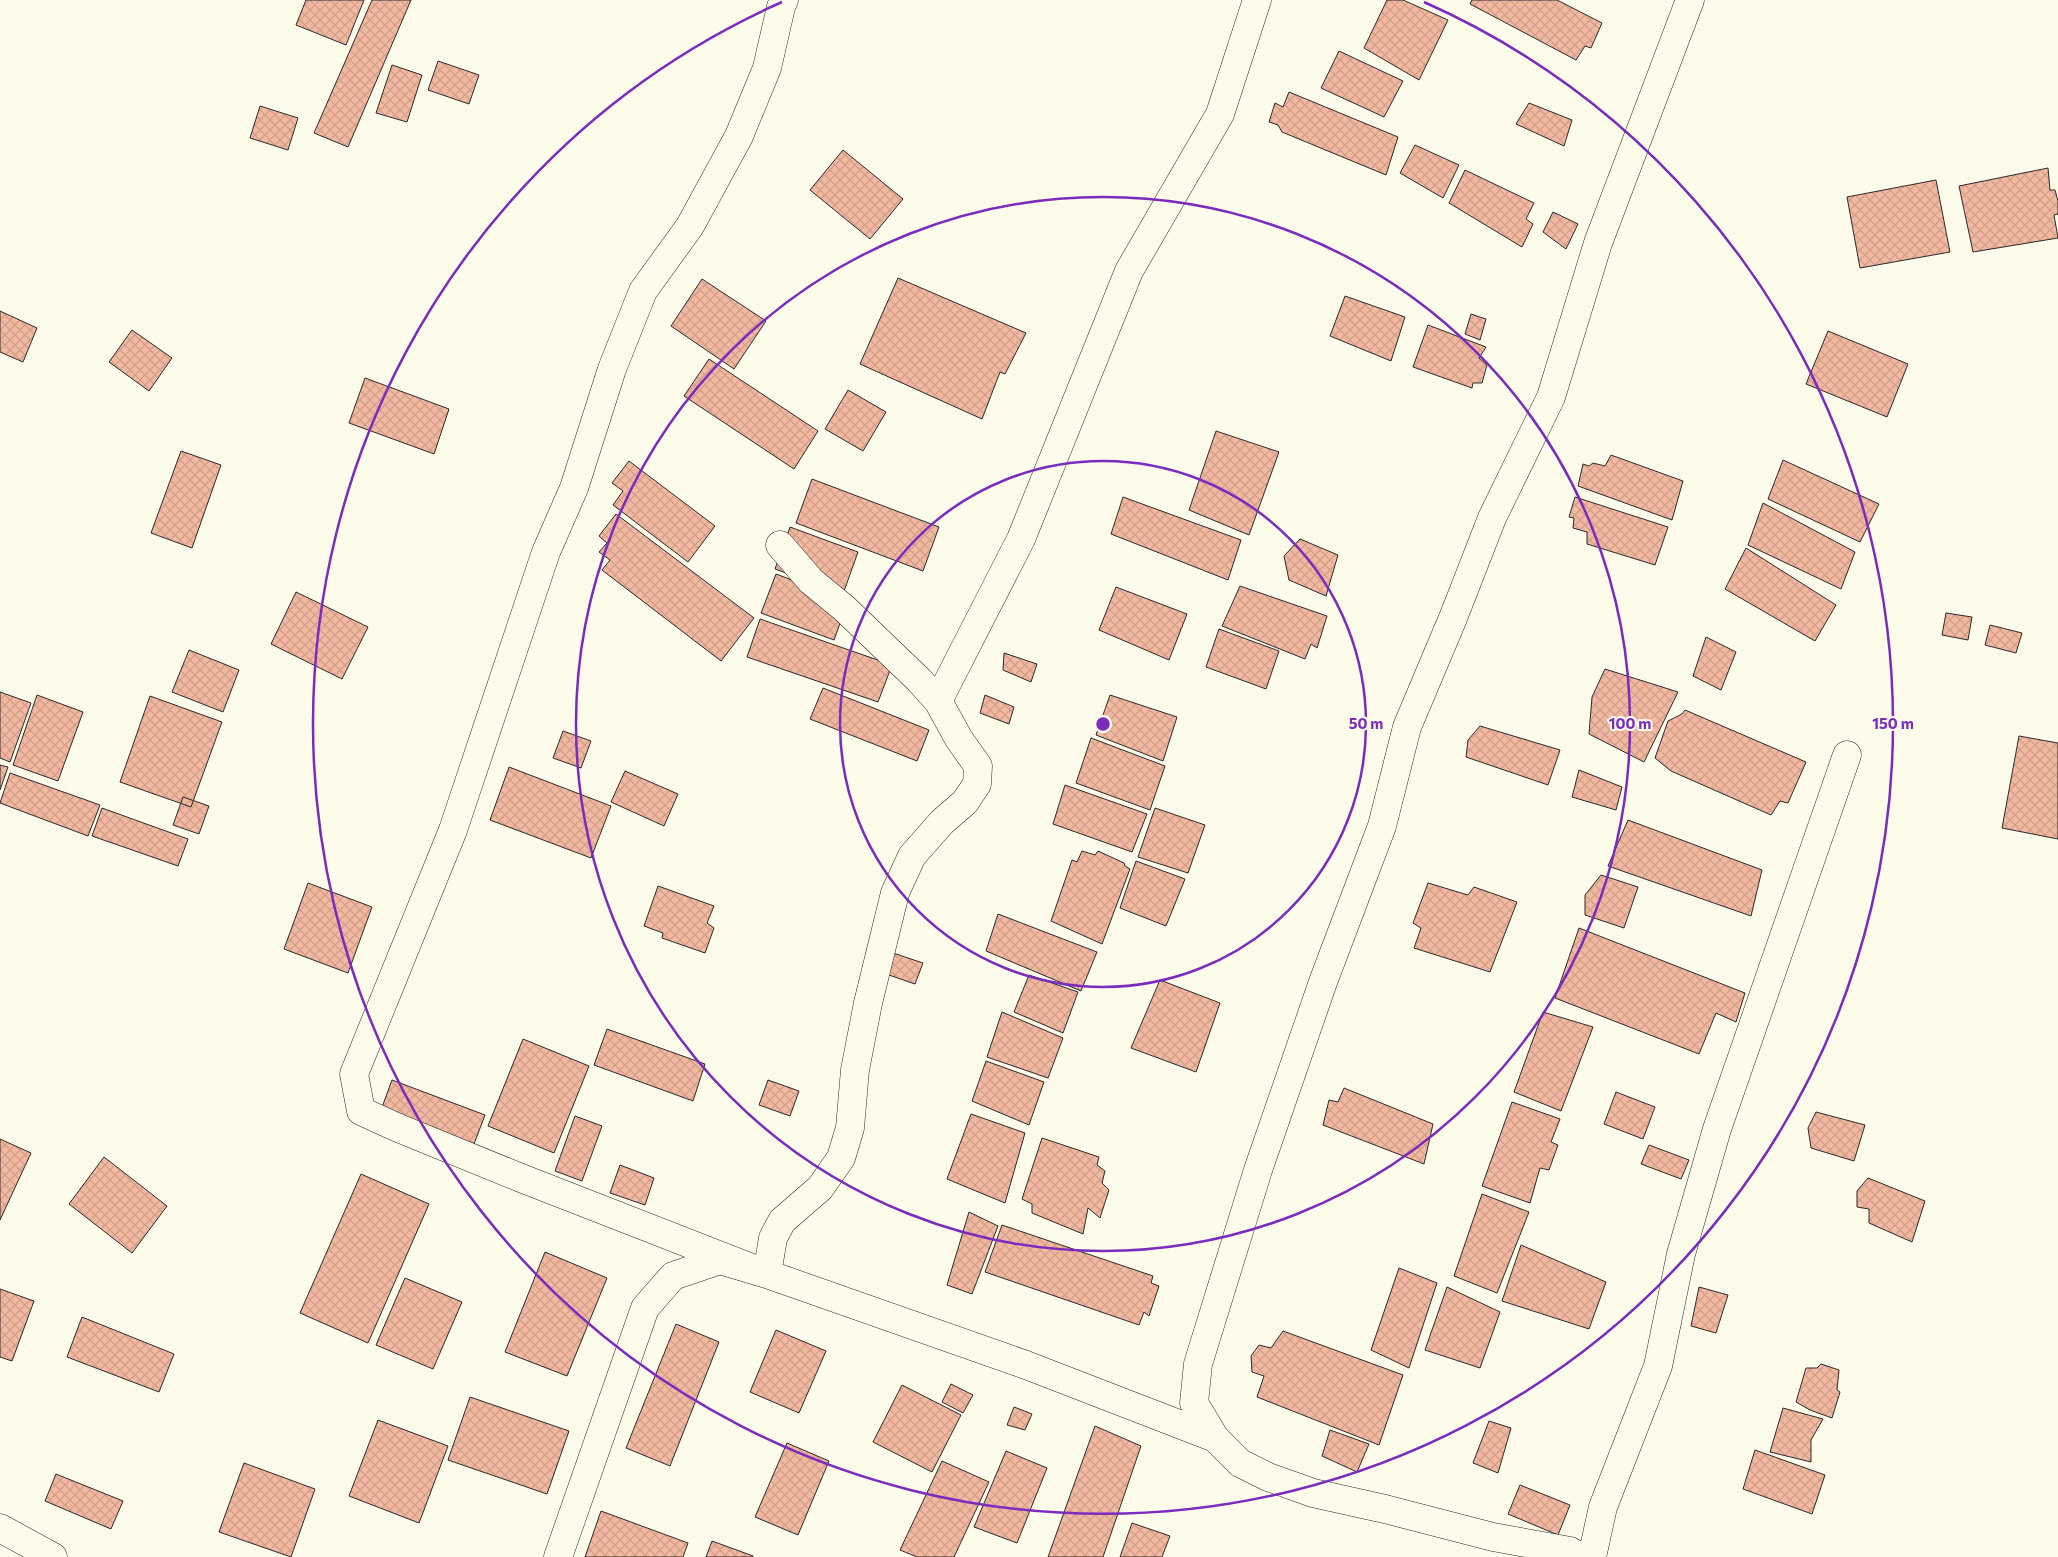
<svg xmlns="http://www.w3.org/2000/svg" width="2058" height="1557" font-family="Commissioner,sans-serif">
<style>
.building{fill:url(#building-cross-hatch);stroke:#2b2b2b}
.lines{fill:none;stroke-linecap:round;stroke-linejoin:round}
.street-casing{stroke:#2b2b2b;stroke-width:29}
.street{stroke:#fdfbea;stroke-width:28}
.ring{fill:none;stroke:#7b2cbf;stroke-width:2.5}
.centre{fill:#7b2cbf;stroke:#fdfbea;stroke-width:2.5}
.ring-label{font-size:15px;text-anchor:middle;font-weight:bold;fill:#7b2cbf;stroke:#fdfbea;stroke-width:4;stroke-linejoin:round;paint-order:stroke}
</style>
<defs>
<pattern id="building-cross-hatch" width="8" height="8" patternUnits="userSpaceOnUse" patternTransform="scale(1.25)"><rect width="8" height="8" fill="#f2b8a0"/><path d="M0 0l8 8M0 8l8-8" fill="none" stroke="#d09e8a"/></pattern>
</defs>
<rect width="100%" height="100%" fill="#fdfbea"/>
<path class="building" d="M306,0H364L346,45L296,25Z
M372,0H411L348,147L314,133Z
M1387,0H1403L1448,20L1419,80L1364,48Z
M1472,0H1557L1602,23L1591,48L1585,46L1576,60L1470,4Z
M1339,51L1403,81L1384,117L1321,88Z
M438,61L479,75L469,104L428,90Z
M392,65L422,75L407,122L376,113Z
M1289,92L1398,137L1386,175L1282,132L1278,125L1269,122L1275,103L1283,107Z
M1529,103L1572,120L1564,146L1516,124Z
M260,106L298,118L288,150L250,138Z
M1415,145L1459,165L1443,198L1400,173Z
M843,150L903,199L870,239L810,190Z
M2048,168L2050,190H2055L2058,201V214L2054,215L2058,238L1973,252L1959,186Z
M1465,170L1534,203L1526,219L1533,224L1522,247L1449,203Z
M1936,180L1950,252L1860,268L1847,197Z
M1553,212L1578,224L1566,249L1543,232Z
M898,278L1026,333L1005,374L1000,372L982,419L860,364Z
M702,279L766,321L734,369L671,326Z
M1345,296L1405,317L1391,361L1330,336Z
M0,311L37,328L23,362L0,352Z
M1471,314L1486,319L1480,340L1465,334Z
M1428,325L1486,347L1479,358L1487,365L1482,383H1473L1472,388L1413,367Z
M132,330L172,358L149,391L109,362Z
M1828,331L1908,364L1887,417L1806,384Z
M709,359L818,431L794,469L684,396Z
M365,378L449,409L434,454L349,423Z
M848,390L886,412L863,451L825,429Z
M1216,431L1279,452L1249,535L1189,510Z
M181,451L221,465L192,548L151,533Z
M1611,455L1683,481L1672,520L1578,486L1583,464L1589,466L1593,463L1605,466Z
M1783,460L1879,504L1860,542L1768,499Z
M629,461L715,526L688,562L613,505L623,491L612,483Z
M812,479L939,527L923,571L796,523Z
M1123,497L1241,540L1228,580L1111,534Z
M1575,497L1668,527L1655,565L1587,544V532L1573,528L1574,518L1569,517Z
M1763,503L1855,552L1841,589L1748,545Z
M616,514L754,618L721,661L602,570L610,560L599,552L607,543L599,536Z
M790,527L858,552L843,594L775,569Z
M1300,539L1338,555L1326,596L1289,580L1284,556Z
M1746,548L1836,605L1815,641L1725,589Z
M776,574L848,601L834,640L761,613Z
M1240,586L1327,616L1317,648L1311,644L1305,659L1222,626Z
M1116,587L1187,614L1169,660L1099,630Z
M296,592L368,627L342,679L271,644Z
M1946,613L1972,617L1968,640L1942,635Z
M760,619L892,665L878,702L747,657Z
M1990,625L2022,633L2016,653L1985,645Z
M1219,629L1279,651L1266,689L1206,667Z
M1706,637L1736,652L1721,690L1693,676Z
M189,650L239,670L223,712L172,692Z
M1004,653L1037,664L1031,682L1003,670Z
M1605,669L1678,692L1644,762L1589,734L1592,697Z
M823,688L929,730L917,761L810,719Z
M0,692L31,703L10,762L0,758Z
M37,695L83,712L58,781L13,765Z
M985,695L1014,707L1009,724L980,713Z
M1110,695L1177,717L1163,761L1096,735Z
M150,696L222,722L191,807L120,782Z
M1685,710L1806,762L1788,803L1780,801L1771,815L1671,771L1655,758L1668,721L1682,714Z
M1480,726L1560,750L1548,785L1466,757L1468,740Z
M563,731L591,741L581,768L553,758Z
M2019,736L2058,743V839L2002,828Z
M1091,738L1165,766L1150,810L1076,783Z
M0,765L8,767L0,790Z
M509,767L611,806L591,858L490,820Z
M1579,770L1622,787L1616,810L1572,797Z
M625,771L678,794L664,826L611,802Z
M10,773L100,805L88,836L0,803Z
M1065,785L1147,814L1132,852L1053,824Z
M183,797L209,806L199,834L173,825Z
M102,808L188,839L178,866L92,836Z
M1155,808L1205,825L1188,873L1138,857Z
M1628,820L1762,870L1751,916L1608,866Z
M1082,851L1095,855L1098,851L1124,863L1125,866L1130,869L1102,944L1051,921L1072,860L1077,862Z
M1136,861L1185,879L1166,926L1120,908Z
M1601,875L1638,887L1624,928L1585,915V895Z
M308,883L372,907L348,973L284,949Z
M1428,883L1468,895L1474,887L1517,902L1490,972L1414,948L1421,928L1413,923Z
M658,886L714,906L707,923L714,928L705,953L662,938L663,933L644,926Z
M998,914L1097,952L1081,991L986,951Z
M1579,928L1745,993L1736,1022L1716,1013L1699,1054L1555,998Z
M893,953L923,963L915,984L886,974Z
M1029,975L1078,992L1063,1033L1014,1012Z
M1160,980L1220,1003L1196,1072L1131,1048Z
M1002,1012L1063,1038L1048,1078L987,1057Z
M1543,1012L1593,1027L1561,1111L1514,1092Z
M607,1029L705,1064L693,1101L594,1065Z
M523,1039L589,1066L554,1153L488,1126Z
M986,1061L1044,1082L1029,1125L972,1101Z
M392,1080L485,1115L474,1144L381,1110Z
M768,1080L799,1091L790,1116L759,1105Z
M1344,1088L1433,1124L1424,1164L1323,1125L1329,1100L1338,1102Z
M1616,1092L1655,1107L1643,1139L1604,1124Z
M1512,1102L1560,1119L1551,1142L1558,1145L1549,1170L1540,1168L1530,1203L1482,1186Z
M1816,1112L1865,1125L1854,1161L1811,1148L1808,1128Z
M971,1114L1025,1133L1005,1203L947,1179Z
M575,1116L602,1126L582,1181L555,1171Z
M1042,1138L1099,1157L1097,1165L1105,1171L1102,1183L1109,1190L1100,1218L1088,1208L1083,1234L1032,1213V1204L1022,1199Z
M0,1139L31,1153L0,1220Z
M1649,1145L1689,1160L1681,1179L1641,1164Z
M104,1157L167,1206L132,1253L69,1204Z
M620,1165L654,1178L645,1205L610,1193Z
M361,1174L429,1204L368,1343L300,1313Z
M1868,1178L1925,1201L1912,1242L1869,1223V1209L1857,1207V1191Z
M1482,1194L1529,1212L1497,1293L1454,1276Z
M969,1212L998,1226L972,1294L947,1285Z
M1002,1225L1153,1276L1151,1283L1159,1286L1149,1316L1144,1312L1139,1325L985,1272Z
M1521,1245L1606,1282L1589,1329L1502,1301Z
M545,1252L607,1278L567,1376L505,1352Z
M1399,1268L1437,1283L1409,1368L1371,1350Z
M405,1278L462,1302L433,1369L376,1345Z
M1447,1287L1500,1312L1480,1368L1425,1350Z
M1699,1287L1728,1295L1716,1333L1691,1326Z
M0,1289L34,1301L12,1361L0,1357Z
M82,1317L174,1354L159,1392L67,1357Z
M676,1324L719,1342L670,1466L626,1448Z
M776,1330L826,1351L799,1413L750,1392Z
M1283,1331L1403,1375L1379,1445L1257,1397L1264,1376L1252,1372L1251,1356L1259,1345L1271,1348Z
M1821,1364L1839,1370L1837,1390L1840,1392L1832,1418L1810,1410L1796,1402L1806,1368H1817Z
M951,1384L973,1395L963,1413L942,1402Z
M902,1385L961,1415L932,1472L873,1442Z
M470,1397L569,1431L547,1494L448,1460Z
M1014,1407L1032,1414L1025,1430L1007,1425Z
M1783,1408L1823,1419L1811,1440V1462L1770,1452Z
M378,1420L448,1446L419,1523L349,1496Z
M1489,1421L1511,1428L1498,1473L1473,1463Z
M1095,1426L1141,1446L1103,1557H1048Z
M1330,1430L1369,1444L1357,1472L1322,1456Z
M787,1443L829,1461L798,1535L755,1517Z
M1755,1450L1825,1475L1812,1514L1743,1489Z
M1006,1451L1047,1468L1017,1543L974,1527Z
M942,1461L989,1482L954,1557H917L900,1550Z
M244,1463L315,1489L291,1557L219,1532Z
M56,1474L123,1501L111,1529L45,1501Z
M1520,1485L1570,1505L1558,1535L1508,1514Z
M601,1511L688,1543L683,1557H585Z
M1132,1523L1170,1536L1162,1557H1120Z
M712,1541L753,1556V1557H706Z"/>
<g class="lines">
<defs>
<path id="street" d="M784,0L781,7L767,68L739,136L690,226L643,291L612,369L574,488L546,552L453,830L354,1074L361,1111L396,1127L521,1178L767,1274L1026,1365L1215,1438
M938,701L1021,539L1129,271L1220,114L1257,0
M0,1528L53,1557
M558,1557L645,1308L673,1276L720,1260L767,1274L773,1238L782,1221L820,1188L841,1158L850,1128L855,1070L868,1003L895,893L912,856L942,822L965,802L977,784L978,766L959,739L938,701L919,680L844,608L811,581L780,545
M1581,1557L1570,1551L1493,1537L1385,1509L1313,1493L1268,1477L1240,1463L1215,1438L1194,1403L1198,1364L1258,1170L1323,982L1382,826L1407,727L1453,618L1492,518L1551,397L1598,243L1690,0
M1592,1557L1603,1507L1658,1366L1681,1254L1717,1129L1847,755"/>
</defs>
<use href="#street" class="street-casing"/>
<use href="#street" class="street"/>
</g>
<g class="ring">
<circle cx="1103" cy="724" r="263"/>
<circle cx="1103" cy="724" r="527"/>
<path d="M1424 2A790 790 0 1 1 782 2"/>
</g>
<circle cx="1103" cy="724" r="8" class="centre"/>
<g class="ring-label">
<text x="1366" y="729">50 m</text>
<text x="1630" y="729">100 m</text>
<text x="1893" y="729">150 m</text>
</g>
</svg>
